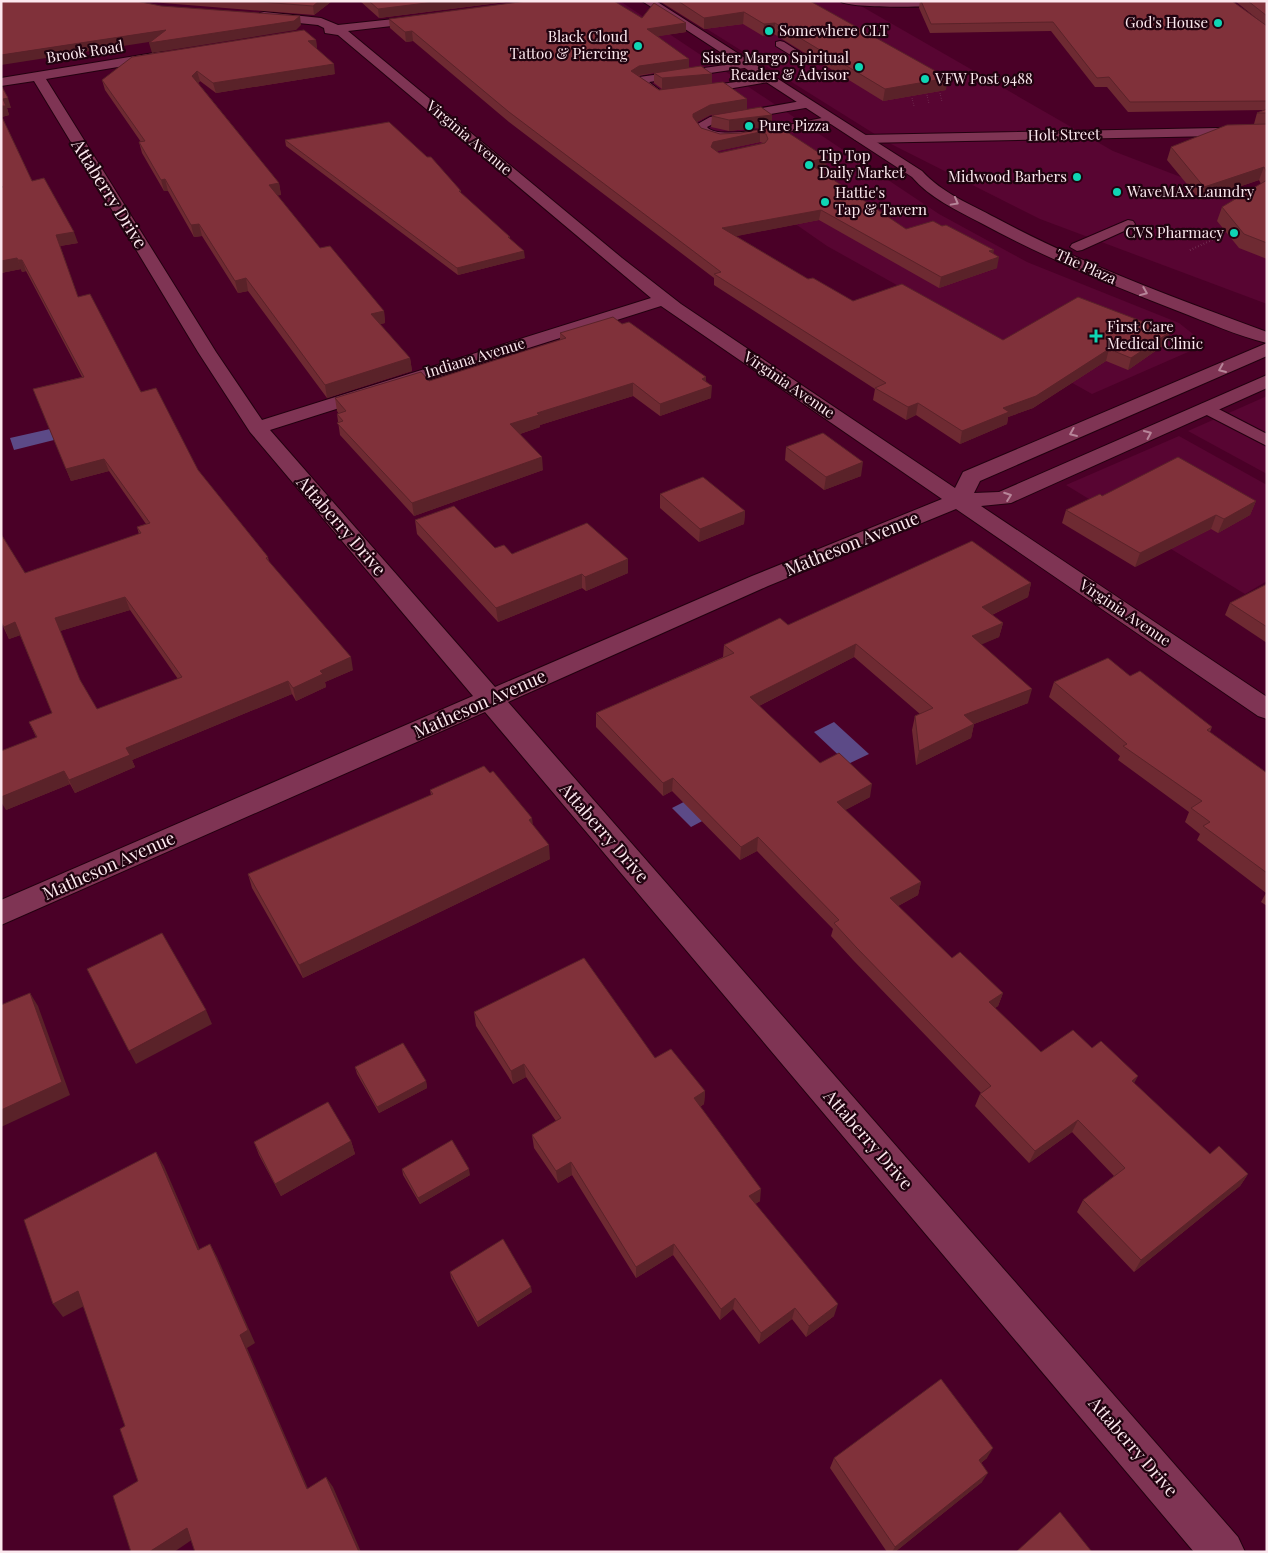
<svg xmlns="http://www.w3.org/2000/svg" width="1268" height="1553" font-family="'Playfair Display',serif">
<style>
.built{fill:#580532}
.water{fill:#5c4a87}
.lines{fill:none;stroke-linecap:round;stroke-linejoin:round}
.lane-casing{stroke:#230110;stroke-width:2}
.street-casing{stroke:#230110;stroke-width:2}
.secondary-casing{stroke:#230110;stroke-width:2}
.path-far1{stroke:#824a66;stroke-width:1;stroke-dasharray:0.5 2;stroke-linecap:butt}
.path{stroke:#824a66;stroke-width:2;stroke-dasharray:0.5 2.5;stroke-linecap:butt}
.lane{fill:#7f3454;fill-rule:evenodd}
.street{fill:#7f3454;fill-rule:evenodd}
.secondary{fill:#7f3454;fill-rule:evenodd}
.wall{fill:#6e2a32;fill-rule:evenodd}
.shaded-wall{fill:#5a2229}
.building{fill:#80313a;stroke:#5a2229;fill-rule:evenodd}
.oneway{stroke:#b78599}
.poi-dot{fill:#0fd5b4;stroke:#20030f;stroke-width:2}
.labels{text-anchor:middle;stroke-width:4.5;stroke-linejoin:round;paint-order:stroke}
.far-poi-label{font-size:15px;fill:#fbe8ee;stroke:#20030f;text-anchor:start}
.far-street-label{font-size:15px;fill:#fbe8ee;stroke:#20030f}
.street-label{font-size:18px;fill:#fbe8ee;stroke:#20030f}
</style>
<rect width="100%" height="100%" fill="#4a0027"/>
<path class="built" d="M609,1H620L939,214L1027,262L1179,323L1198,338L1195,349L1092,394L827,246L496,16Z
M662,1H862L861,6L1113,151L1267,210V304L1040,219L889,143Z
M1267,396V474L1188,431Z
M1179,436L1267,485V581L1245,594L1066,485Z"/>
<path class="water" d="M50,429L54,440L14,450L10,438Z
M834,722L869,754L848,764L814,732Z
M721,783L740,801L691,827L672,808Z"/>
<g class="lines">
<defs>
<path id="lane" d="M780,41L784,42L812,60L810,62H802L776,46V42Z
M747,62L753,65L751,67L649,82L666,95L660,98L633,80L639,77Z
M770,76L774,77V81L699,94L693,91L699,88Z
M807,100L813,104L811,107L713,124L707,127C719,143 810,120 831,116L837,120L835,123L740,141L719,142L701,136L694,126L710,117Z
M1128,220L1133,221L1135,224L1133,227L1082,250L1077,251L1070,247L1072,244Z
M1207,403L1267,434V446L1201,412L1198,408L1201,404Z"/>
<path id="street" d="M840,1H1002L996,4C973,5 851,11 840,1Z
M264,12L321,18L338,25L431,15V21L427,22L348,31L622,258L681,304L955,488L963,472L1267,343V356L980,481L974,493L999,492L1267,375V388L1011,503L981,506L1267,697V719L1258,716L956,509L768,586L508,702L1238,1537L1245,1552H1194L485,712L1,925V900L473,696L250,432L198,352L34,81L1,86V78L160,52L164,53L166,56L160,60L46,79L216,352L262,420L651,298L338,35L325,33L324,28L318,25L260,19V13ZM661,306L942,499L752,576L495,687L270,430Z
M1267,127V135L861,143L854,139L861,135Z"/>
<path id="secondary" d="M642,1H656L922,171C942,193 970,204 996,218C1082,264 1175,298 1267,332V343C1237,336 1207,322 1178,311C1110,285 1044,257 981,223C956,210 930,198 912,177Z"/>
</defs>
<use href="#lane" class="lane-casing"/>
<use href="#street" class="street-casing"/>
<use href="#secondary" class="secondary-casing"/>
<path class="path-far1" d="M940,93L942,102
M927,95L929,104
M912,98L914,106"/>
<path class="path" d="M1033,183L1054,176
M1190,250L1214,239"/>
<use href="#lane" class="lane"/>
<use href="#street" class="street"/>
<use href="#secondary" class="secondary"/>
</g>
<path class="wall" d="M152,1H332L314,15L163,3Z
M360,1H513L379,18Z
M661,1H810L946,90L883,101L774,34L763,36L743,24L704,29L661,2Z
M920,1H1232L1266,26L1235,1H1267V259L1239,248L1217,221L1222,207L1261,184L1259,180L1200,200L1167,160L1171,147L1254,124L1257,113L1264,110L1128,112L1107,87H1095L1051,31L930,33L919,8Z
M642,18L686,23V32L658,36L689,68L747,109L710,115L697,122L701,128L720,134L741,133L778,126L826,168L818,170L906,229L993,254L997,268L939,288L819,220L736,236L808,279L853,301L1003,340L1167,343L1128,370L1106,361L1033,408L1008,417L1007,424L960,444L916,415L906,420L873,400L875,389L714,285V278L509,122L413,41L406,42L390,28L389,19ZM654,73V83L662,89L697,86L659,90L638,76ZM760,142L763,143L719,153L717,151Z
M316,40L317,50L335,74L216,93L200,81L198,83L279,183L281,195H277L320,248L384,311L385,323L380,324L410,358L412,371L327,398L248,291L238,293L202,236L194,237L168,191H164L142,153L139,142H141L105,90L102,80Z
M1,85L11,108H7L9,115L2,117L32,181L78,243L60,246L78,297L141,392L198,470L268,557L269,562L353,670L325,682L326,687L296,701L292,694L132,760L135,767L75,793L70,784L6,810L36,737L29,722L52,713L20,635L9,639L1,622L25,573L139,534L137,527L146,524L109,471L71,481L33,389L82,377L26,271L22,272L21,269L1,273ZM130,610L178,679L97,709L80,680L60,631Z
M772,115V126L729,131L711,127L712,116Z
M285,140L461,191V194L510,237V239L525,258L458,275L286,146Z
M622,324L706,381L711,398L660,416L633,396L540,425V427L520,434L543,470L414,516L340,435L337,414H339L337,411L335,398L429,381L560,340V333Z
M786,447L861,476L824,490L785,460Z
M660,494L745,511L744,524L699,542L660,508Z
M1102,496L1256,501L1250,515L1218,533L1211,529L1135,567L1062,523L1066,510Z
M415,520L495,548L512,554L628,559V573L586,591L582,588L498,622L417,534Z
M1031,583L1028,597L992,615L1003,623L999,637L981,644L1028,703L974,724L971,738L916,765L912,730L915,716L920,714L854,657L759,706L820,763L870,797L845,810L921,882L918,895L898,906L952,958L1003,993L998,1006L995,1008L1041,1052L1092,1048L1134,1083L1210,1154L1248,1174L1240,1186L1134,1272L1077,1212L1083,1200L1114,1176L1072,1132L1029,1163L975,1106L980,1094L981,1093L853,960L831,936L833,929L757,851L740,860L672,791L663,796L596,727V713L723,657L724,645L788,625Z
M1267,584V643L1225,615L1230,603Z
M1130,676L1212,727L1210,732L1267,773V906L1261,902L1266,893L1197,840L1200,834L1185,822L1189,812L1118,760L1120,756L1049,697L1054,682Z
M430,790L533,825L550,859L303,978L252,888L248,874L431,795Z
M474,1012L655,1058L705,1091L704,1104L700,1107L760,1201L755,1204L834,1316L806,1337L792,1319L759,1344L733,1309L720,1320L673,1255L636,1278L572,1175L558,1183L534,1148L532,1135L556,1121L526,1077L513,1084L476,1026Z
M355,1067L426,1081L427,1088L379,1113L357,1074Z
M351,1141L355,1154L281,1196L259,1155L254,1142Z
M402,1169L470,1175L420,1204L403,1175Z
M450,1272L532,1292L478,1327L451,1278Z
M834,1458H987L981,1463L982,1482L895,1552H887L830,1468Z"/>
<path class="shaded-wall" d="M319,1H332L314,15L313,6Z
M442,1H513L379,18L378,9Z
M744,12L743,24L704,29V18Z
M300,16L301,25L296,30L152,53L149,43Z
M686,23V32L647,38V29Z
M775,23L774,34L763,36L764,24Z
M166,30L168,39L1,65V55Z
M412,31L413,41L406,42L405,32Z
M316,40L317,50L308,41Z
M689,59V68L639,75L631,81V71L639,66Z
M334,64L335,74L216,93L213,83Z
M197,71L200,81L194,87L192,76Z
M712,74V84L662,89V78Z
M948,78L946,90L883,101L885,89Z
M8,98L11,108H7L9,115L1,117V106L3,99Z
M747,99V109L710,115L693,124V114L710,105Z
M772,115V126L729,131V120Z
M760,132V142L713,152L711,147L713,142Z
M827,158L826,168L806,172L807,162Z
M1264,167L1259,180L1200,200L1204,187Z
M165,179L168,191H164L161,180Z
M279,183L281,195L271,197L269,185Z
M821,210L819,220L722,239V228Z
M199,224L202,236L194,237L191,225Z
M74,232L78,243L60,246L56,235Z
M994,250L992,260L999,257L997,268L939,288L941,277L989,251Z
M524,251L525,258L458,275L457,268Z
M17,258L21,269L1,273V261Z
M18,260H22L26,271L22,272Z
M246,278L248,291L238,293L235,281Z
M384,311L385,323L373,326L371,314Z
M1170,332L1167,343L1128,370L1131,358Z
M1109,349L1106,361L1033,408L1008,417L1007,424L960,444L962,431Z
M410,358L412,371L327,398L325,385Z
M706,377V388L712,386L711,398L660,416V404L702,379Z
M633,383V396L540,425V427L511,437L510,424L537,413Z
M918,403L916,415L906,420L908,407Z
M542,457L543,470L414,516L412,503Z
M104,459L109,471L71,481L66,469Z
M863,462L861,476L824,490L826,477Z
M1256,501L1250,515L1218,533L1224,519Z
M745,511L744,524L699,542L700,529Z
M1216,515L1211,529L1135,567L1140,553Z
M628,559V573L586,591L585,577Z
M582,574V588L498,622L496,608Z
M1031,583L1028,597L979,621L982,607Z
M125,597L130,610L60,631L55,618Z
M15,622L21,635L9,639L4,627Z
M1003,623L999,637L969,650L972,636Z
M856,644L854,657L749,711L750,697Z
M351,657L353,670L325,682L326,687L296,701L293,688L320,671Z
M288,681L292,694L132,760L135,767L75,793L69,780L126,748Z
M1032,689L1028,703L961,729L964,715Z
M974,724L971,738L916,765L919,751Z
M64,771L70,784L6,810L1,802V797Z
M673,778L672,791L663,796V783Z
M872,784L870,797L834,816L837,802Z
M532,818L534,832L529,820Z
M758,837L757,851L740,860L741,847Z
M549,845L550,859L303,978L299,965Z
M921,882L918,895L887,912L890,898Z
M30,993L38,1006L70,1095L1,1127V1110Z
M1003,993L998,1006L985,1015L989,1002Z
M206,1010L212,1024L136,1064L129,1051Z
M524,1064L526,1077L513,1084L511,1071Z
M1138,1076L1131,1089L1132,1081Z
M426,1081L427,1088L379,1113L377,1107Z
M705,1091L704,1104L693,1111L694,1098Z
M1078,1120L1072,1132L1029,1163L1035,1151Z
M351,1141L355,1154L281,1196L275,1184Z
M156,1152L164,1166L206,1264L198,1250Z
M571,1162L572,1175L558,1183L556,1171Z
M469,1169L470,1175L420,1204L418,1198Z
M1248,1174L1240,1186L1134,1272L1141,1260Z
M761,1189L760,1201L748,1209L749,1196Z
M210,1244L217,1257L255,1343L247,1348L313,1500L307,1489L240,1335Z
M674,1244L673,1255L636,1278V1267Z
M531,1287L532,1292L478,1327L477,1322Z
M78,1291L88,1304L63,1317L53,1304Z
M735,1298L733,1309L720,1320L721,1309Z
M838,1304L834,1316L806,1337L809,1326Z
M795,1308L792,1319L759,1344L761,1333Z
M993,1448L987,1458L973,1469L979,1460Z
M988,1473L982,1482L895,1552H892L895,1547Z
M326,1477L333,1487L361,1552H359Z
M187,1528L196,1537L174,1552H149Z"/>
<path class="building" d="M1,1H136L161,6L300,16L294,21L149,43L166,30L1,55Z
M249,1H319L313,6Z
M369,1H442L378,9Z
M527,1H614L642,18L654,3L686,23L647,29L689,59L639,66L631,71L659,90L723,82L747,99L710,105L693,114V117L701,128L720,134L741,133L778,126L827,158L807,162L906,229L933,221L942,226L946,225L994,250L989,251L999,257L941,277L821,210L722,228L808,279L813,278L853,301L902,284L1003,340L1078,297L1170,332L1131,358L1109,349L1036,396L1003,408L1009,412L962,431L918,403L908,407L875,388L886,383L714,274L721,272L509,112L412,31L405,32L389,19ZM760,132L766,134L768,139L765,143L719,153L711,147L713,142Z
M678,1H810L948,78L885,89L775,23L764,24L744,12L704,18Z
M921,1H1232L1267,26V101L1130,102L1109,77L1097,78L1053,22L931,24Z
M1248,1H1267V16Z
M304,30L316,40L308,41L334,64L213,83L197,71L192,76L279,183L269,185L320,248L330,246L384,311L371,314L410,358L325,385L246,278L235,281L199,224L191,225L165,179L161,180L139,142L145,141L102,80L132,57Z
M701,66L712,74L662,78L654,73Z
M1,85L8,98L3,99L6,106H1Z
M761,107L772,115L729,120L712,116L714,115Z
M1267,109V113H1257Z
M1,115L32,181L44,178L74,232L56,235L78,297L90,294L141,392L156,388L198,470L268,557L266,558L351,657L320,671L323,674L293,688L288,681L126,748L130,755L69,780L64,771L1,797V751L37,737L29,722L52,713L15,622L4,627L1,622V534L25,573L141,533L137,527L150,523L104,459L66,469L33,389L84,377L22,260H18L17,258L1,261V187H3L1,186ZM125,597L182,677L97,709L80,680L55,618Z
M389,122L427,157H431L461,191H459L510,237H508L524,251L457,268L285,140Z
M1267,124V173L1264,167L1204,187L1171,147L1227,125Z
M1267,180V243L1244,234L1222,207Z
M613,317L622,324L629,322L706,377L702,379L712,386L660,404L633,383L537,413L539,415L510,424L542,457L412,503L337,423L343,421L337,414L346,411L335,398L421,372L429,381L566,338L560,333Z
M823,433L863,462L826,477L786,447Z
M1178,457L1256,501L1224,519L1216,515L1140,553L1066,510L1100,494L1102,496Z
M703,477L745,511L700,529L660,494Z
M454,506L495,548L504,545L512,554L587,523L628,559L585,577L582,574L496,608L415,520Z
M972,541L1031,583L982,607L1003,623L972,636L1032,689L964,715L974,724L919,751L915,716L933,708L856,644L750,697L820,763L839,753L872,784L837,802L921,882L890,898L952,958L960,952L1003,993L989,1002L1041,1052L1073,1030L1092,1048L1101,1041L1138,1076L1132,1081L1210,1154L1219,1146L1248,1174L1141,1260L1083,1200L1125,1168L1078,1120L1035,1151L980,1094L991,1086L856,947L834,923L839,920L758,837L741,847L673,778L663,783L596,713L734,653L724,645L780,618L788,625Z
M1267,584V627L1230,603Z
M1108,658L1130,676L1140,671L1212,727L1207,730L1267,773V873L1203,826L1210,822L1191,808L1202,801L1123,746L1127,744L1054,682Z
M484,766L490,773L493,771L532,818L529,820L549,845L299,965L248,874L433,794L430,790Z
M162,933L206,1010L129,1051L87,969Z
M584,958L655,1058L671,1049L705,1091L694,1098L761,1189L749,1196L838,1304L809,1326L795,1308L761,1333L735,1298L721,1309L674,1244L636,1267L571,1162L556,1171L532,1135L561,1118L524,1064L511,1071L474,1012Z
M30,993L62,1082L1,1110V1005Z
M403,1043L426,1081L377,1107L355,1067Z
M328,1102L351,1141L275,1184L254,1142Z
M452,1140L469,1169L418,1198L402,1169Z
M156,1152L198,1250L210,1244L248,1330L240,1335L307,1489L326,1477L359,1552H195L187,1528L149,1552H131L113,1496L138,1481L120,1429L125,1426L78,1291L53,1304L24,1220Z
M503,1239L531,1287L477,1322L450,1272Z
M941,1379L993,1448L979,1460L988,1473L895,1547L834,1458Z
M1060,1512L1092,1552H1016Z"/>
<defs><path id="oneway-chevron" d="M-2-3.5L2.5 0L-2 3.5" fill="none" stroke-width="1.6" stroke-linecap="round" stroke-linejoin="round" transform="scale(1.25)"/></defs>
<g class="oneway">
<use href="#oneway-chevron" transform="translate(955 202) rotate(29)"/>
<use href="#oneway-chevron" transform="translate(1144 292) rotate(22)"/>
<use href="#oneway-chevron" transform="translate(1222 369) rotate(157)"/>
<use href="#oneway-chevron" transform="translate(1073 433) rotate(157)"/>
<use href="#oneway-chevron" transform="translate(1148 434) rotate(-24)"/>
<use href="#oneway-chevron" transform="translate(1008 496) rotate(-20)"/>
</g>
<g class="poi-dot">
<circle cx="1218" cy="23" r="5"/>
<circle cx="769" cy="31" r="5"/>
<circle cx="638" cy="46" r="5"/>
<circle cx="859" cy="67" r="5"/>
<circle cx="925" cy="79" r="5"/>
<circle cx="749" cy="126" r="5"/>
<circle cx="809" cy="165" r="5"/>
<circle cx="1077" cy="177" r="5"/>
<circle cx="1117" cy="192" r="5"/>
<circle cx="825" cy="202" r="5"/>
<circle cx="1234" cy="233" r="5"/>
<path d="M1093.5 328.5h5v5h5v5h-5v5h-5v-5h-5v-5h5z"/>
</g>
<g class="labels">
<g class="far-poi-label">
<text x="1208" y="28" text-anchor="end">God's House</text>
<text x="779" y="36">Somewhere CLT</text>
<text x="628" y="42" text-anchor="end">Black Cloud<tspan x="628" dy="17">Tattoo &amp; Piercing</tspan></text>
<text x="849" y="63" text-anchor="end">Sister Margo Spiritual<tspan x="849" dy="17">Reader &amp; Advisor</tspan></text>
<text x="935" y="84">VFW Post 9488</text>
<text x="759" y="131">Pure Pizza</text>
<text x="819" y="161">Tip Top<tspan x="819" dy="17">Daily Market</tspan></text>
<text x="1067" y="182" text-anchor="end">Midwood Barbers</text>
<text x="1127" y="197">WaveMAX Laundry</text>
<text x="835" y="198">Hattie's<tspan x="835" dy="17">Tap &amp; Tavern</tspan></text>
<text x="1224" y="238" text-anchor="end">CVS Pharmacy</text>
<text x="1107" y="332">First Care<tspan x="1107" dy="17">Medical Clinic</tspan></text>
</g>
<g class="far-street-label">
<text transform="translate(85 52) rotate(-9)" y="5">Brook Road</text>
<text transform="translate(1064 135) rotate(-1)" y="5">Holt Street</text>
<text transform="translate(469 138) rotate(40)" y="5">Virginia Avenue</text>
<text transform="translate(1086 267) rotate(24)" y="5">The Plaza</text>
<text transform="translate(475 358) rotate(-17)" y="5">Indiana Avenue</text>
<text transform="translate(789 385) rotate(34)" y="5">Virginia Avenue</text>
<text transform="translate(1125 613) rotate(34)" y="5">Virginia Avenue</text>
</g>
<g class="street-label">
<text transform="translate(109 194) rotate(58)" y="6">Attaberry Drive</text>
<text transform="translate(341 526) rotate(49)" y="6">Attaberry Drive</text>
<text transform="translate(852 544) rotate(-22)" y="6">Matheson Avenue</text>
<text transform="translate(480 704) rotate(-24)" y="6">Matheson Avenue</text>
<text transform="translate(604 833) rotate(49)" y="6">Attaberry Drive</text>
<text transform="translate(109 866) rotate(-24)" y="6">Matheson Avenue</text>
<text transform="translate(868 1140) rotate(49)" y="6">Attaberry Drive</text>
<text transform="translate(1133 1447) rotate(49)" y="6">Attaberry Drive</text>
</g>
</g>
<rect width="1268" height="1553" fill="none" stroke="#fbe8ee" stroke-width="5"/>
</svg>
